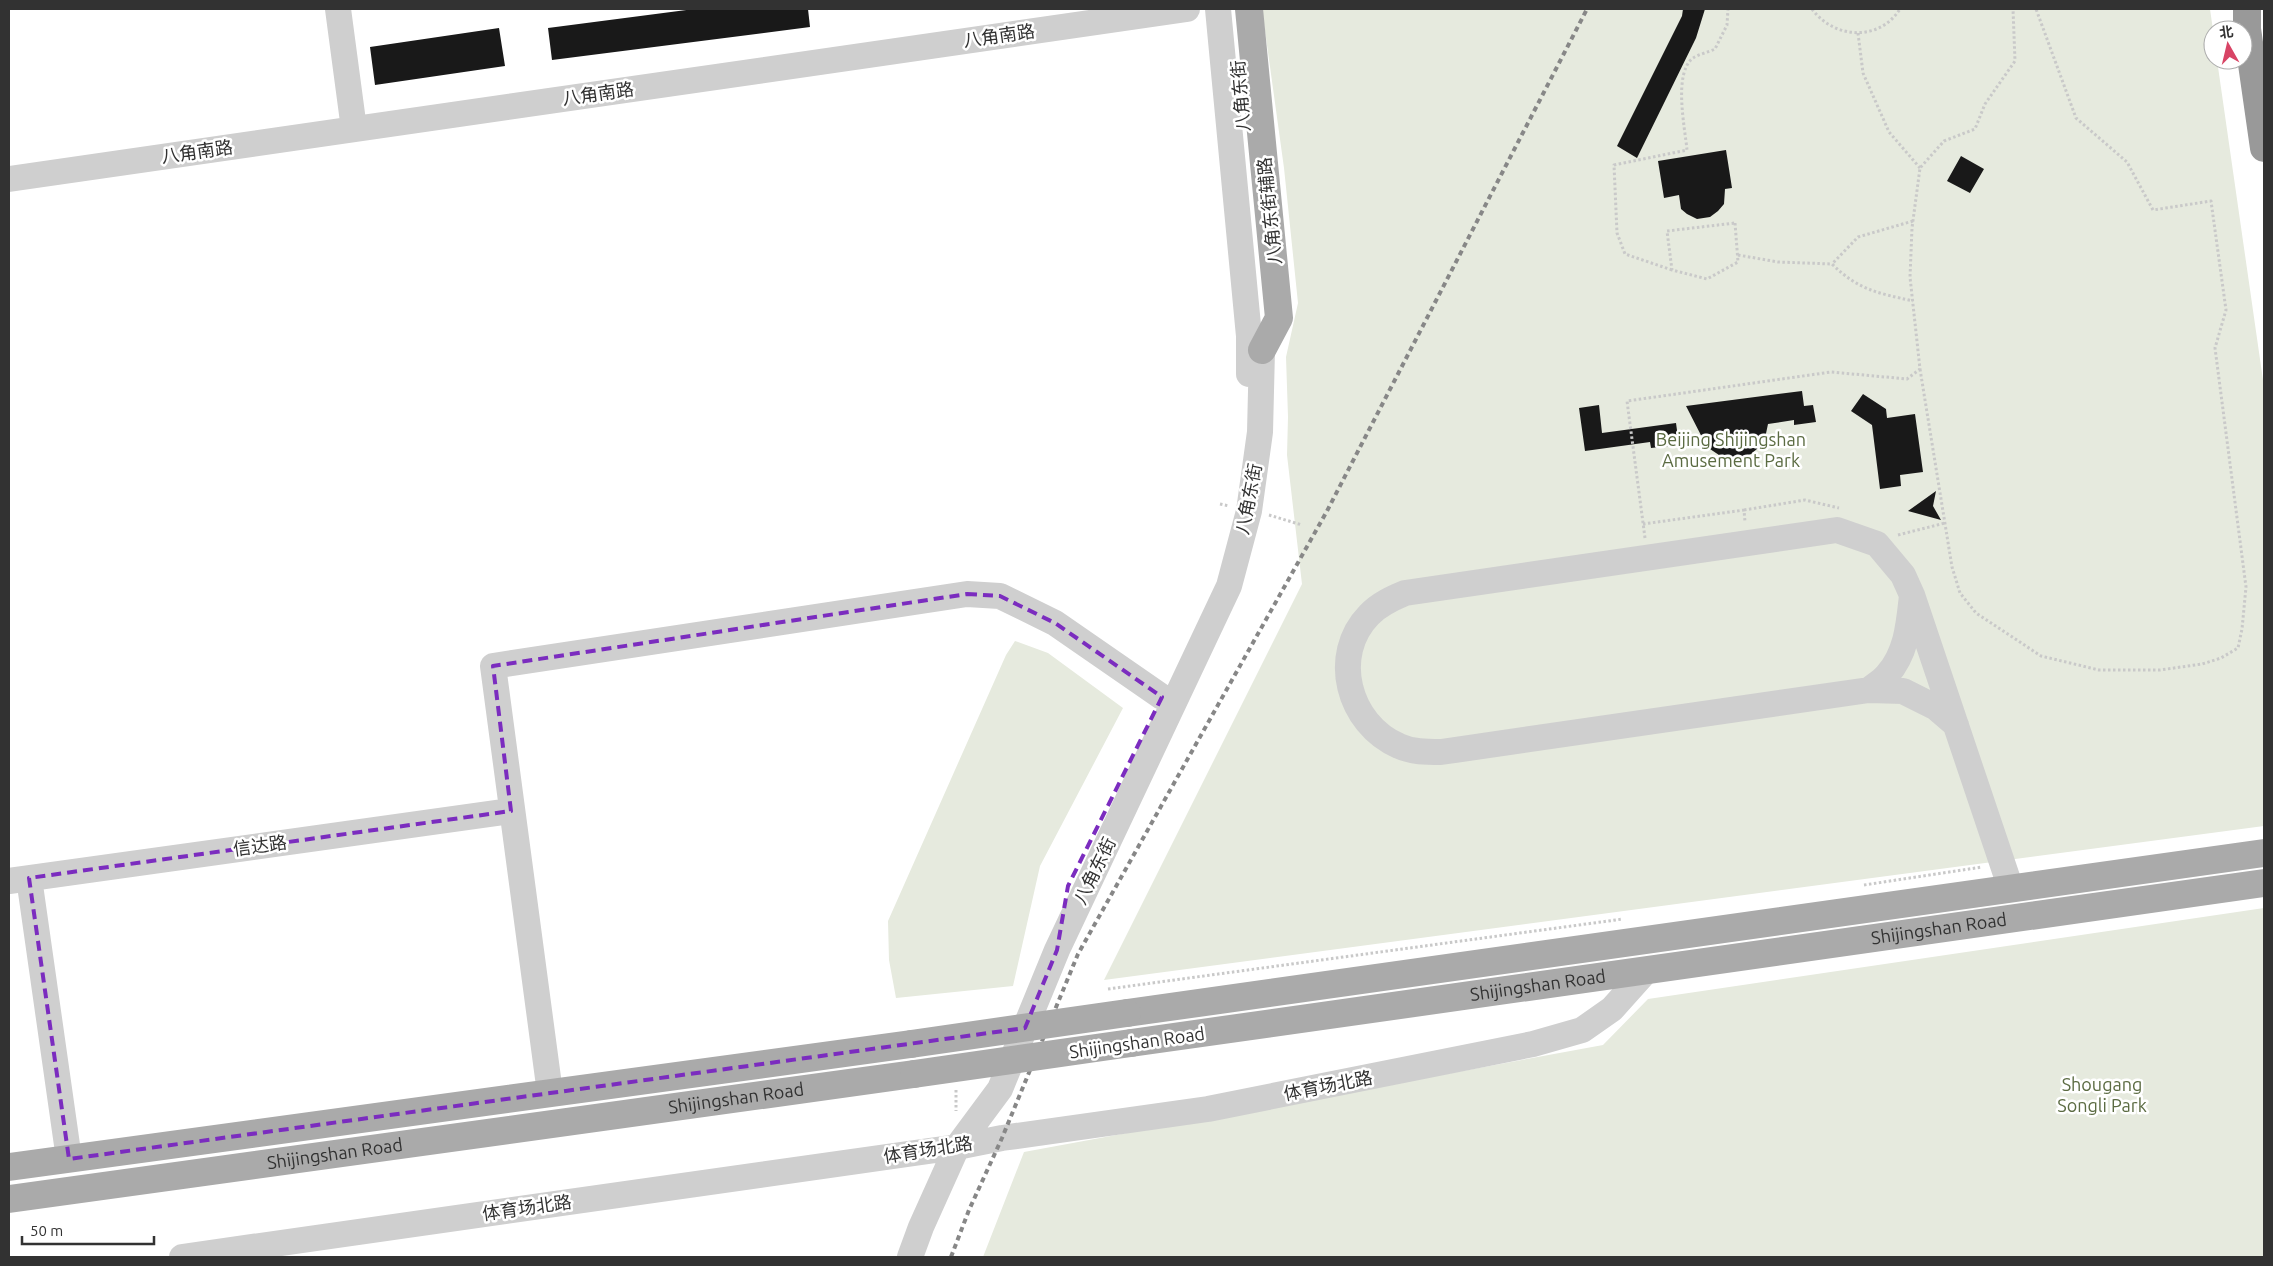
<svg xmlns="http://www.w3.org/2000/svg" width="2273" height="1266" font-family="Ubuntu,'Noto Sans SC',sans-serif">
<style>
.green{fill:#e6eade}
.building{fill:#191919}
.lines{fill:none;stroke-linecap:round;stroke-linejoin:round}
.path{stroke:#c9c9c9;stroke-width:3;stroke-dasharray:2.5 2.5;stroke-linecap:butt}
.minor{stroke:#cfcfcf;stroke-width:26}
.major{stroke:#aaa;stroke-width:28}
.highway{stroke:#999;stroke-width:28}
.rail{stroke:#878787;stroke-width:4;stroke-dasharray:5 4;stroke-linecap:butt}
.major-bridge{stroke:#aaa;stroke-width:28}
.marked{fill:none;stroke:#7b2cbf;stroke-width:4;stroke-dasharray:10 6;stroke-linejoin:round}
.labels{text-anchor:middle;stroke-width:5;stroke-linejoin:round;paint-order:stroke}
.street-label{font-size:18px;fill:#323232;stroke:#fff}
.park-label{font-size:18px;fill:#5b6b42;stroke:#fff}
</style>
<rect width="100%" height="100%" fill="#fff"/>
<path class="green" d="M1262,9H2210L2213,30V60H2217L2264,387V826L1104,980L1302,584L1287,455L1288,417L1286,357L1298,303L1284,168Z
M1015,641L1048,653L1123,708L1040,866L1013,986L896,998L889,960L888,921L1006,655Z
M2264,908V1257H983L1024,1152L1603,1045L1648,999Z"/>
<path class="building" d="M694,9H808L810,27L552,60L548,28Z
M1683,9H1705L1696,38L1637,158L1617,146L1682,16Z
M499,28L505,66L375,85L370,47Z
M1726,150L1732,188L1725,189L1724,204L1718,211L1710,217L1697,219L1687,214L1681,209L1679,195L1664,198L1658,161Z
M1961,156L1984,169L1970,193L1947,181Z
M1802,391L1804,406L1813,405L1816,422L1794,425V420L1768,424L1764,443L1751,454L1742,458L1725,459L1707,447L1686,406Z
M1863,394L1886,409L1887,418L1915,414L1923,472L1900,475L1901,486L1880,489L1872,425L1851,411Z
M1599,405L1602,433L1676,423L1679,445L1651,448L1650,442L1585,451L1579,408Z
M1936,491L1933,506L1941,520L1908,511Z"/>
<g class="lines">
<path class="path" d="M1812,9C1834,39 1879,42 1900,9
M1858,33L1863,73L1889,132L1920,168
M1913,221L1858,237L1832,264C1858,290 1878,293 1913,301
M1735,223L1738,262L1707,279L1672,270L1667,231Z
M1738,255L1778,262L1832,264
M1672,270L1625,254L1617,233L1614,165L1687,150C1685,128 1673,73 1693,58C1699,54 1709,52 1715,49L1727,25L1728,9
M1920,369L1952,567L1960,593L1976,613L2041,656L2099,670H2160L2202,664L2221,658L2238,648L2242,629L2246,587L2215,348L2226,310L2211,201L2153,210L2127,162L2076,118L2036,9
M1220,504L1229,506
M1744,510L1805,500L1839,508
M1269,515L1302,525
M1643,524L1744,510L1745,522
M1898,535L1945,523
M1645,538L1627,401L1831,372L1907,379L1920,369L1910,277L1912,228L1920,168L1944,141L1975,129L1985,104L2015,61L2013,9
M1864,885L1982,867
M1108,989L1623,919
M956,1090V1111"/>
<path class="minor" d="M338,9L354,129
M1218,9L1249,336V374
M9,179L1187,9
M1912,595C1909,623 1907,653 1887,675C1882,681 1875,685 1869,690L1441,752C1426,752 1412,752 1399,746C1348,724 1330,655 1369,615C1379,604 1393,598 1405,593L1837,530L1877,544L1903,575L1912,595L2011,889
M1869,690L1903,691L1935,707L1956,725
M29,878L69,1159
M9,881L511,811
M550,1093L493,666L967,594L1000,596L1055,623L1162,697
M182,1257L957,1147L1002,1138L1208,1109L1533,1044L1582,1030L1612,1009L1646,971
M910,1257L921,1227L957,1147L1000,1089L1057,950L1229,586L1249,511L1260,432L1262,350"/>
<g class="major">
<path d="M1249,9L1279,318L1262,350"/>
<path d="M1127,1013L2264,853"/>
<path id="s1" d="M1131,1043L2264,883"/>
<path d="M9,1167L911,1044"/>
<path id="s2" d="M9,1199L914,1074"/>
</g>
<path class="highway" d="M2247,9V29L2264,148"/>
<path class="rail" d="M951,1257L969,1210L1002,1138L1078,954L1327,511L1587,9"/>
<path class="major-bridge" d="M911,1044L1127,1013
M914,1074L1131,1043"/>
</g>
<path class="marked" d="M967,594L1000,596L1055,623L1162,697L1068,886L1057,950L1025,1028L69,1159L29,878L511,811L493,666Z"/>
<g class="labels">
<g class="street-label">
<text transform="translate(999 36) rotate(-8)" y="6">八角南路</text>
<text transform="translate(598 94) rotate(-8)" y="6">八角南路</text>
<text transform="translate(1241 96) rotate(-95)" y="6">八角东街</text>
<text transform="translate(197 152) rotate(-8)" y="6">八角南路</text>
<text transform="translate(1270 211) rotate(-96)" y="6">八角东街辅路</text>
<text transform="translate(1249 499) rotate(-79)" y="6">八角东街</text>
<text transform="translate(260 846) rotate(-8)" y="6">信达路</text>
<text transform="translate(1095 871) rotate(-64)" y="6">八角东街</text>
<text dy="6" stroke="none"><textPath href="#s1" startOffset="816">Shijingshan Road</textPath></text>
<text dy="6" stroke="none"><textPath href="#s1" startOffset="411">Shijingshan Road</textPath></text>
<text transform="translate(1137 1043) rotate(-8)" y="6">Shijingshan Road</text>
<text transform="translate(1328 1086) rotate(-11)" y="6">体育场北路</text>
<text dy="6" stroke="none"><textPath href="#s2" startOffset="734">Shijingshan Road</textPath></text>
<text transform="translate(928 1150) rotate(-9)" y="6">体育场北路</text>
<text dy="6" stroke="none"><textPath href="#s2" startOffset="329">Shijingshan Road</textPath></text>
<text transform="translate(527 1208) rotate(-8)" y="6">体育场北路</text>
</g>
<g class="park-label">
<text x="1731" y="446">Beijing Shijingshan<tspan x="1731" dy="21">Amusement Park</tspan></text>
<text x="2102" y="1091">Shougang<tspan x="2102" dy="21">Songli Park</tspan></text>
</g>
</g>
<rect width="2273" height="1266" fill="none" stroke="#323232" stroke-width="20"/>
<g transform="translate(2228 45) rotate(352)"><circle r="24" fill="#ffffff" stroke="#adadad"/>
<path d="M0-4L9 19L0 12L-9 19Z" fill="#d84465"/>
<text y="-8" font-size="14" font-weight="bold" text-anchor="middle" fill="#323232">北</text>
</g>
<path d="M22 1236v8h132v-8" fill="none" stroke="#323232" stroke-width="2.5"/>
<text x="30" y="1236" font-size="15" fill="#323232" stroke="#ffffff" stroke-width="4" paint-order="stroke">50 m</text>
</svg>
